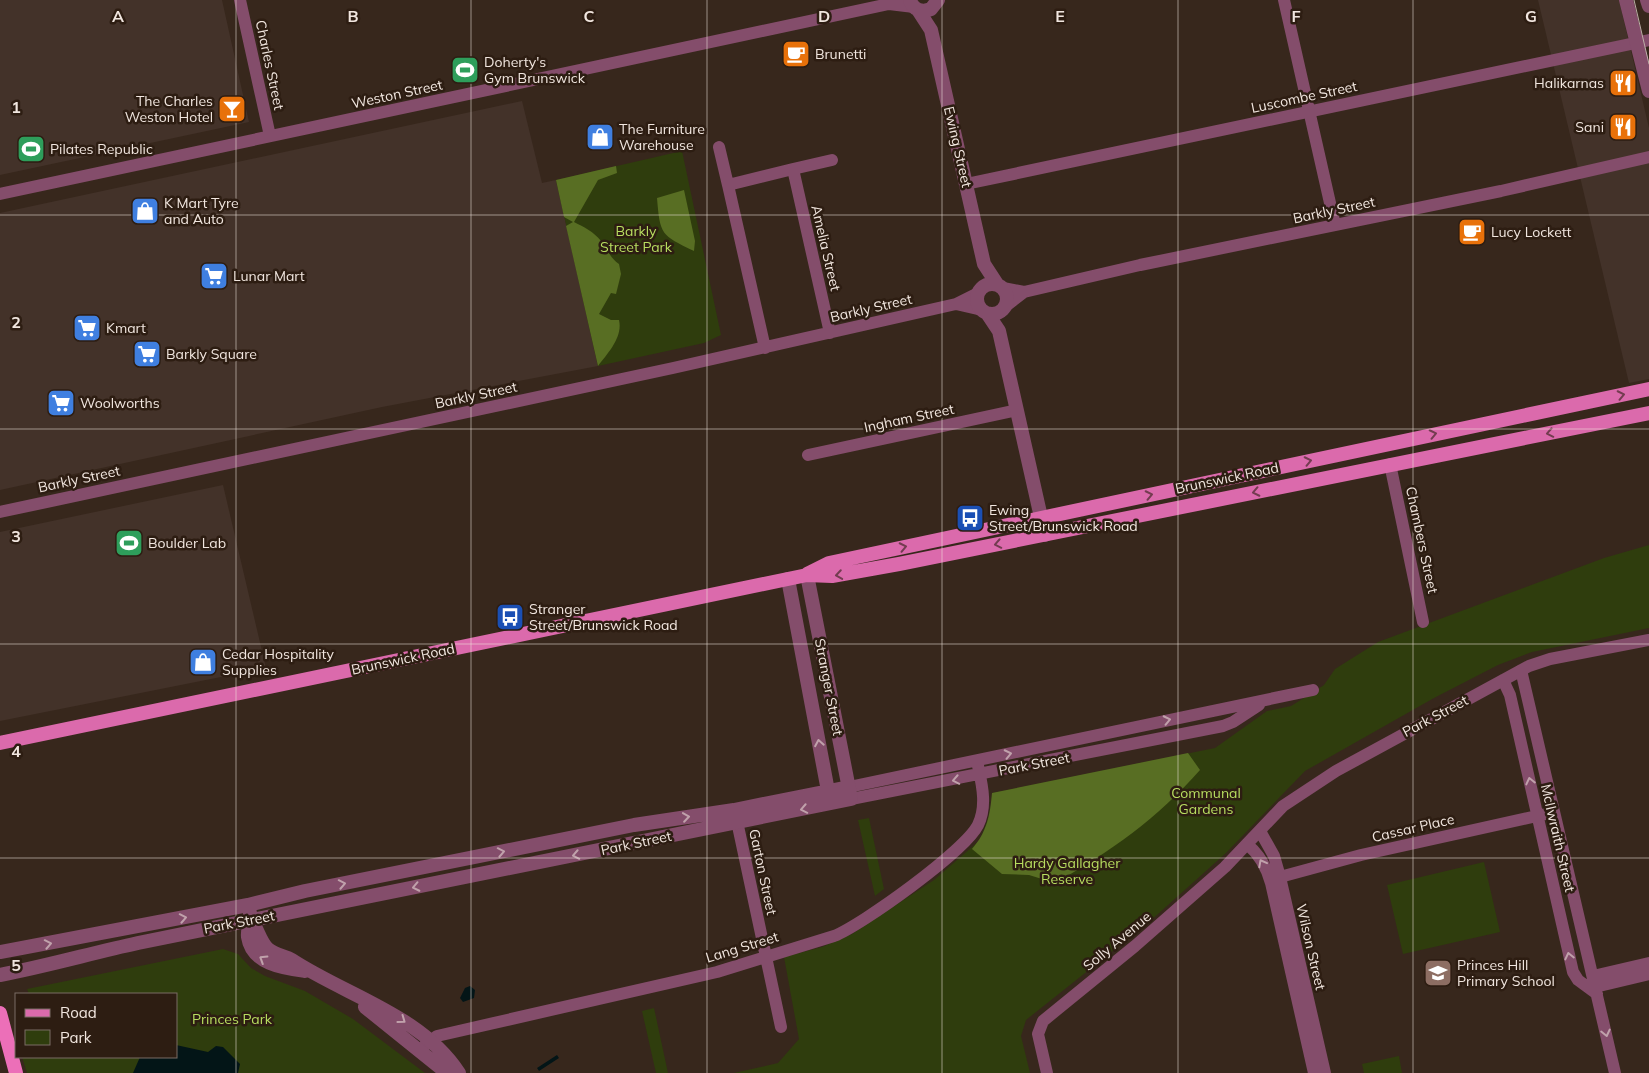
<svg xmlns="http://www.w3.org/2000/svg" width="1649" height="1073" font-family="Mulish,sans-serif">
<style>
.commercial{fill:#433229}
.green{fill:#2f3d0d}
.forest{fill:#586e23}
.water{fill:#031517}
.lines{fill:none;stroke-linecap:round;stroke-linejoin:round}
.minor{stroke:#844d6b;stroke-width:12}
.tertiary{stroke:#844d6b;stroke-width:14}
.primary{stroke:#db6aac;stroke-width:14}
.trunk{stroke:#ec6fb8;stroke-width:14}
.tram{stroke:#bcafa7;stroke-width:1}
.oneway{stroke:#733c50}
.oneway2{stroke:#c0a1ab}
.grid{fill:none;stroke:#f1e6df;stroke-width:1;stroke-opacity:0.55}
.labels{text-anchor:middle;stroke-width:5;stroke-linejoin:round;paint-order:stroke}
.poi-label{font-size:14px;fill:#f1e6df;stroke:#2d1d12;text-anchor:start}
.street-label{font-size:14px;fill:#f1e6df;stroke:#2d1d12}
.park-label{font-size:14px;fill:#b8de60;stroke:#2d1d12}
.grid-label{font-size:16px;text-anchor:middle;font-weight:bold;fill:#f1e6df;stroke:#2d1d12;stroke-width:5;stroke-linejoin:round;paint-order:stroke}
</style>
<rect width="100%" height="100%" fill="#37271c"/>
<path class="commercial" d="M0,0H222L249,122L0,175Z
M1538,0H1619L1649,128V379L1629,383Z
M522,101L542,183L556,180L598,366L382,407L0,490V213Z
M223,485L266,668L0,721V532Z"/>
<path class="green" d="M682,151L721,335L704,343L598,366L556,180Z
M1649,545V628L1532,652L1498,665L1434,698L1305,771L1226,853L1148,923L1026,1020L1021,1036L1030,1073H734L778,1063L799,1039L784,957L822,947L852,934L934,880L980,840L991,811L992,793L1215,748L1267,711L1291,706L1304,698L1324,685L1335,669L1378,642L1604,558Z
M869,818L884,889L875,896L858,820Z
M1484,862L1500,932L1403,954L1387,885Z
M223,949L238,954L251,968L265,976L305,991L353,1019L425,1073H27L22,1057H176V994H29L27,989Z
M654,1008L668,1073H656L642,1011Z
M1399,1056L1402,1073H1364L1362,1064Z"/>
<path class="forest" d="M616,166L617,173L598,180L574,222C584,227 594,232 601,241C607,249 611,259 619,264L621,274L616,294L611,293L599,314L611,320H619C623,337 608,353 598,366L566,226L573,222L564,217L556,180Z
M684,190L695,241L694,251C661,235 660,235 657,198Z
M1188,753L1200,770C1158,818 1110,852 1055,883L1029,875L1002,874L972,849C987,832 990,815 992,793Z"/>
<path class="water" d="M470,986L475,990L474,998L463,1002L460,998L465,988Z
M176,1045L208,1052L216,1046L223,1047L240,1064L238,1073H133L140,1057H176Z
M557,1055L559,1058L539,1071L537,1068Z"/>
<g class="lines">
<path class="minor" d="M240,0L270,136
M1284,0L1335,225
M719,147L728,185
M793,169L832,160
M966,184L1649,40
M0,194L889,4L914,7
M1003,288L1024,292
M956,304L982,310
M1006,306L1024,292L1140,265L1501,191L1649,157
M765,348L728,185L793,169L830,333
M808,455L1017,410
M1390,464L1423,622
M0,512L673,368L956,304L978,293
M1521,670L1615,1073
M1503,680L1510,695L1573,972L1578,980L1597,994
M849,787L1313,690
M851,799L1223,726L1233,722L1259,705
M735,812L781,1027
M1260,831L1274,856L1280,877L1325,1073
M1248,845C1260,855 1267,869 1271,883L1314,1073
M1280,877L1361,855L1546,814
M1593,976L1649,963
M1595,987L1649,974
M424,1046L437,1036L717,972L834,936C862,925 965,851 978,825C988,804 981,781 977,761
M1047,1073L1038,1034L1043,1021L1135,946L1225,867L1283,806L1336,771L1529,666L1550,659L1649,640"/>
<path class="tertiary" d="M910,0C913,10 922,13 931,9L938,0
M1626,0L1649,91
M1647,0L1649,6
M918,10L931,30L984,264L997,284
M977 299a15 15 0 1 1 30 0a15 15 0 1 1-30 0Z
M987,313L999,331L1045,535
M788,579L828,791
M250,913C251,922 247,929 248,937C252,964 283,968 305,971
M251,920C258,929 260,942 268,949C275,955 285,956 292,960C347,996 421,1015 459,1073
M0,952L248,905L305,891L634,825L734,810L849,787
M0,975C47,966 92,953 138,943L851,799L807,575
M365,1007L447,1073"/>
<path class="primary" d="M807,574L829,563L1649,389
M0,743L807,575L832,576L899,564L1649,413"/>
<path class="trunk" d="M0,1013L16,1073"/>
<path class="tram" d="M1634,0L1649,64"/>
</g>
<defs><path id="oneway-chevron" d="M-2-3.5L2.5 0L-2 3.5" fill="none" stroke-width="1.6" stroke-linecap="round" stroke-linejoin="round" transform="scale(1.25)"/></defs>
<g class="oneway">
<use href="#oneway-chevron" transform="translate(1621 395) rotate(-12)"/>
<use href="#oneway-chevron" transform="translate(1550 433) rotate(169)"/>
<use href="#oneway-chevron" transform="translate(1433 434) rotate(-12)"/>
<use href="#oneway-chevron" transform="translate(1308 461) rotate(-12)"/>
<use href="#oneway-chevron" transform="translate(1256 492) rotate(168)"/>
<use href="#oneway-chevron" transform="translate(1149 495) rotate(-12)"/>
<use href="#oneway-chevron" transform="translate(998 544) rotate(169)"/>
<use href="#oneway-chevron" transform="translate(903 547) rotate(-12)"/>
<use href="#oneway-chevron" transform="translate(839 575) rotate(171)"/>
</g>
<g class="oneway2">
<use href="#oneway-chevron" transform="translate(1167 720) rotate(-12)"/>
<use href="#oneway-chevron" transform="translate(819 743) rotate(-100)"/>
<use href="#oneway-chevron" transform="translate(1008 754) rotate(-12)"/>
<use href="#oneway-chevron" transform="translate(956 780) rotate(169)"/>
<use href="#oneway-chevron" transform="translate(1530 781) rotate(-103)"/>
<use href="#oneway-chevron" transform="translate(804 809) rotate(169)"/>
<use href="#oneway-chevron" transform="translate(686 817) rotate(-8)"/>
<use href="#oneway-chevron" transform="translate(501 852) rotate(-11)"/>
<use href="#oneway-chevron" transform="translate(576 855) rotate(169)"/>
<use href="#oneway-chevron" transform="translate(1262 863) rotate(-118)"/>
<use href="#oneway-chevron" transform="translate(342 884) rotate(-11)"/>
<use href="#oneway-chevron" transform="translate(416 887) rotate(168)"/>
<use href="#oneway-chevron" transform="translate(183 918) rotate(-11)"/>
<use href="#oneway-chevron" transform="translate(48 944) rotate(-11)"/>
<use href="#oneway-chevron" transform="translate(1569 956) rotate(-103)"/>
<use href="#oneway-chevron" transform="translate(263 959) rotate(-148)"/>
<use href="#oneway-chevron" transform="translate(402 1020) rotate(36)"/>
<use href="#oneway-chevron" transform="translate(1606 1033) rotate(77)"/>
</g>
<path class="grid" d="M236,0V1073M471,0V1073M707,0V1073M942,0V1073M1178,0V1073M1413,0V1073M0,215H1649M0,429H1649M0,644H1649M0,858H1649"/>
<defs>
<symbol id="cafe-square" viewBox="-11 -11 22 22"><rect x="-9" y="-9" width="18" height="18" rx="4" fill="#e8710a" stroke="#2d1d12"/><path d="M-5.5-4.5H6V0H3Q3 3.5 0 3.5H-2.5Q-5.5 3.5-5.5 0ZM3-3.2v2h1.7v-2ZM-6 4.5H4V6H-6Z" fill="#fff"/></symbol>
<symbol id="stadium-square" viewBox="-11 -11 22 22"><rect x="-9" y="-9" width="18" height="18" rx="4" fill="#2e9e5b" stroke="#2d1d12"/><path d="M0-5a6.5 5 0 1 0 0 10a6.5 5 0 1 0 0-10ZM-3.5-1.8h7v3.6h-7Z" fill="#fff"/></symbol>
<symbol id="restaurant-square" viewBox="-11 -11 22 22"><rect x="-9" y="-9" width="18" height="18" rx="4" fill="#e8710a" stroke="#2d1d12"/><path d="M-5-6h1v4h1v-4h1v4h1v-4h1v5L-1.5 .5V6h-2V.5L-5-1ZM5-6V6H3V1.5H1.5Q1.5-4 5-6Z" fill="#fff"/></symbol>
<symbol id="bar-square" viewBox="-11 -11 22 22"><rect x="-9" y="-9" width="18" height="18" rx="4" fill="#e8710a" stroke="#2d1d12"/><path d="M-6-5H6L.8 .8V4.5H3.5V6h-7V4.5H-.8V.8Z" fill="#fff"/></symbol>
<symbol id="shop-square" viewBox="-11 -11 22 22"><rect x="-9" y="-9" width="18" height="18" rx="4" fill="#3f7fe0" stroke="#2d1d12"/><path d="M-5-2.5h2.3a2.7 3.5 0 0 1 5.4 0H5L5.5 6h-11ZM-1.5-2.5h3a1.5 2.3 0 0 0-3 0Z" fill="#fff"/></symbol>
<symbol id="supermarket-square" viewBox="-11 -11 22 22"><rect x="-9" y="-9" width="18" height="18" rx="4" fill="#3f7fe0" stroke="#2d1d12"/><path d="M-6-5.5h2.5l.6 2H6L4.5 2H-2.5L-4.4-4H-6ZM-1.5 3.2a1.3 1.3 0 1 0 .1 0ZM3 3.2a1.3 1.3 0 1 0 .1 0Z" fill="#fff"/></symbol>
<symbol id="bus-square" viewBox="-11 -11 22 22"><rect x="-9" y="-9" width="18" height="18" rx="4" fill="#1a4fb4" stroke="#2d1d12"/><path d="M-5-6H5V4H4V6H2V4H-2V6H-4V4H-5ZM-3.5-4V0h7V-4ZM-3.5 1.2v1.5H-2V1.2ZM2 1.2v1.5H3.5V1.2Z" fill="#fff"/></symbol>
<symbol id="school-square" viewBox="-11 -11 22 22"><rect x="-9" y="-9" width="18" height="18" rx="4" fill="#8d6e63" stroke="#2d1d12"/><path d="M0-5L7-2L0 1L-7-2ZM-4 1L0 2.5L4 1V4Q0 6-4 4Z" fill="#fff"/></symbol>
</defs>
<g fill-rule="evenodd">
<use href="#cafe-square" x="780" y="38" width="32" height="32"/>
<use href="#stadium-square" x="449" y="54" width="32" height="32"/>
<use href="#restaurant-square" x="1607" y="67" width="32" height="32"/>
<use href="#bar-square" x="216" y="93" width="32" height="32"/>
<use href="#restaurant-square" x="1607" y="111" width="32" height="32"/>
<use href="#shop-square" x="584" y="121" width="32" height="32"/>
<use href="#stadium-square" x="15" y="133" width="32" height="32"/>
<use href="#shop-square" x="129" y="195" width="32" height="32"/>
<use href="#cafe-square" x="1456" y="216" width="32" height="32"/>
<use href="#supermarket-square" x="198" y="260" width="32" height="32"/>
<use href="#supermarket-square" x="71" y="312" width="32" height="32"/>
<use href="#supermarket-square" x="131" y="338" width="32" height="32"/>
<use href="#supermarket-square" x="45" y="387" width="32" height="32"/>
<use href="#bus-square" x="954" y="502" width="32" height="32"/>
<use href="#stadium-square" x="113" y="527" width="32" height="32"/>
<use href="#bus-square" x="494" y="601" width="32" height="32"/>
<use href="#shop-square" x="187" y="646" width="32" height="32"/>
<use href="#school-square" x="1422" y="957" width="32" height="32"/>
</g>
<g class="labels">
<g class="poi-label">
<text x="815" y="59">Brunetti</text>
<text x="484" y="67">Doherty's<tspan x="484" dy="16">Gym Brunswick</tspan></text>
<text x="1604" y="88" text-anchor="end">Halikarnas</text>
<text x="213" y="106" text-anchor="end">The Charles<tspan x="213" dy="16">Weston Hotel</tspan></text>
<text x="1604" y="132" text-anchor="end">Sani</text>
<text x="619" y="134">The Furniture<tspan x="619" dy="16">Warehouse</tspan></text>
<text x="50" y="154">Pilates Republic</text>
<text x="164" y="208">K Mart Tyre<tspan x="164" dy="16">and Auto</tspan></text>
<text x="1491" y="237">Lucy Lockett</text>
<text x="233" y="281">Lunar Mart</text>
<text x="106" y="333">Kmart</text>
<text x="166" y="359">Barkly Square</text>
<text x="80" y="408">Woolworths</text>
<text x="989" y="515">Ewing<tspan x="989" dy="16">Street/Brunswick Road</tspan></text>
<text x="148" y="548">Boulder Lab</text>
<text x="529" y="614">Stranger<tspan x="529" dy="16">Street/Brunswick Road</tspan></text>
<text x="222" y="659">Cedar Hospitality<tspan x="222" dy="16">Supplies</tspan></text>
<text x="1457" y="970">Princes Hill<tspan x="1457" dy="16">Primary School</tspan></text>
</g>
<g class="street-label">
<text transform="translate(270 65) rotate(78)" y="5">Charles Street</text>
<text transform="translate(397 94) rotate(-12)" y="5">Weston Street</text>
<text transform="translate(1304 97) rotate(-12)" y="5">Luscombe Street</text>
<text transform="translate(958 147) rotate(77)" y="5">Ewing Street</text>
<text transform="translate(1334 210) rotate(-12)" y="5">Barkly Street</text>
<text transform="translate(826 248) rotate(77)" y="5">Amelia Street</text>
<text transform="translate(871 308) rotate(-13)" y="5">Barkly Street</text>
<text transform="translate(476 395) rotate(-12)" y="5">Barkly Street</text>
<text transform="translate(909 418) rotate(-12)" y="5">Ingham Street</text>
<text transform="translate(1227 478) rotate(-12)" y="5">Brunswick Road</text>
<text transform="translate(79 479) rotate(-12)" y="5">Barkly Street</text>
<text transform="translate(1422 540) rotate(78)" y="5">Chambers Street</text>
<text transform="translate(403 659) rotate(-12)" y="5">Brunswick Road</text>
<text transform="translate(829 687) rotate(79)" y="5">Stranger Street</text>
<text transform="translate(1435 716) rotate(-28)" y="5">Park Street</text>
<text transform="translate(1034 764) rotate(-11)" y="5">Park Street</text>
<text transform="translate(1413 828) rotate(-13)" y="5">Cassar Place</text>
<text transform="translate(1558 838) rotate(77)" y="5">McIlwraith Street</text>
<text transform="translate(636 843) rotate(-12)" y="5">Park Street</text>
<text transform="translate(763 872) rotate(78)" y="5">Garton Street</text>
<text transform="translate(239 922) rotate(-11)" y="5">Park Street</text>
<text transform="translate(1117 941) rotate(-40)" y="5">Solly Avenue</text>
<text transform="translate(742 947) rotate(-17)" y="5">Lang Street</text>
<text transform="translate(1311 947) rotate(77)" y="5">Wilson Street</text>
</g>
<g class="park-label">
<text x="636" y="236">Barkly<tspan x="636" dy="16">Street Park</tspan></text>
<text x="1206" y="798">Communal<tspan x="1206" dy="16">Gardens</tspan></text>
<text x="1067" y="868">Hardy Gallagher<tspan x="1067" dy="16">Reserve</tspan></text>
<text x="232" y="1024">Princes Park</text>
</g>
</g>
<g class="grid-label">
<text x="118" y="22">A</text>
<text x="353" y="22">B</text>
<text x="589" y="22">C</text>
<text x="824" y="22">D</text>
<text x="1060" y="22">E</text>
<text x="1296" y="22">F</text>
<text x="1531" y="22">G</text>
<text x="16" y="113">1</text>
<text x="16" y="328">2</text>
<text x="16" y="542">3</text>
<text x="16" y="757">4</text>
<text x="16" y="971">5</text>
</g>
<rect x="15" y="993" width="162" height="65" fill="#2d1d12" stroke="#7b6d64"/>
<rect x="25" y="1009" width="25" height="8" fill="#db6aac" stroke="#7b6d64"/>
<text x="60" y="1018" font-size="15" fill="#f1e6df">Road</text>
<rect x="25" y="1030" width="25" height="15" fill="#2f3d0d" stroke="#7b6d64"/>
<text x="60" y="1043" font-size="15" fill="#f1e6df">Park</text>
</svg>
